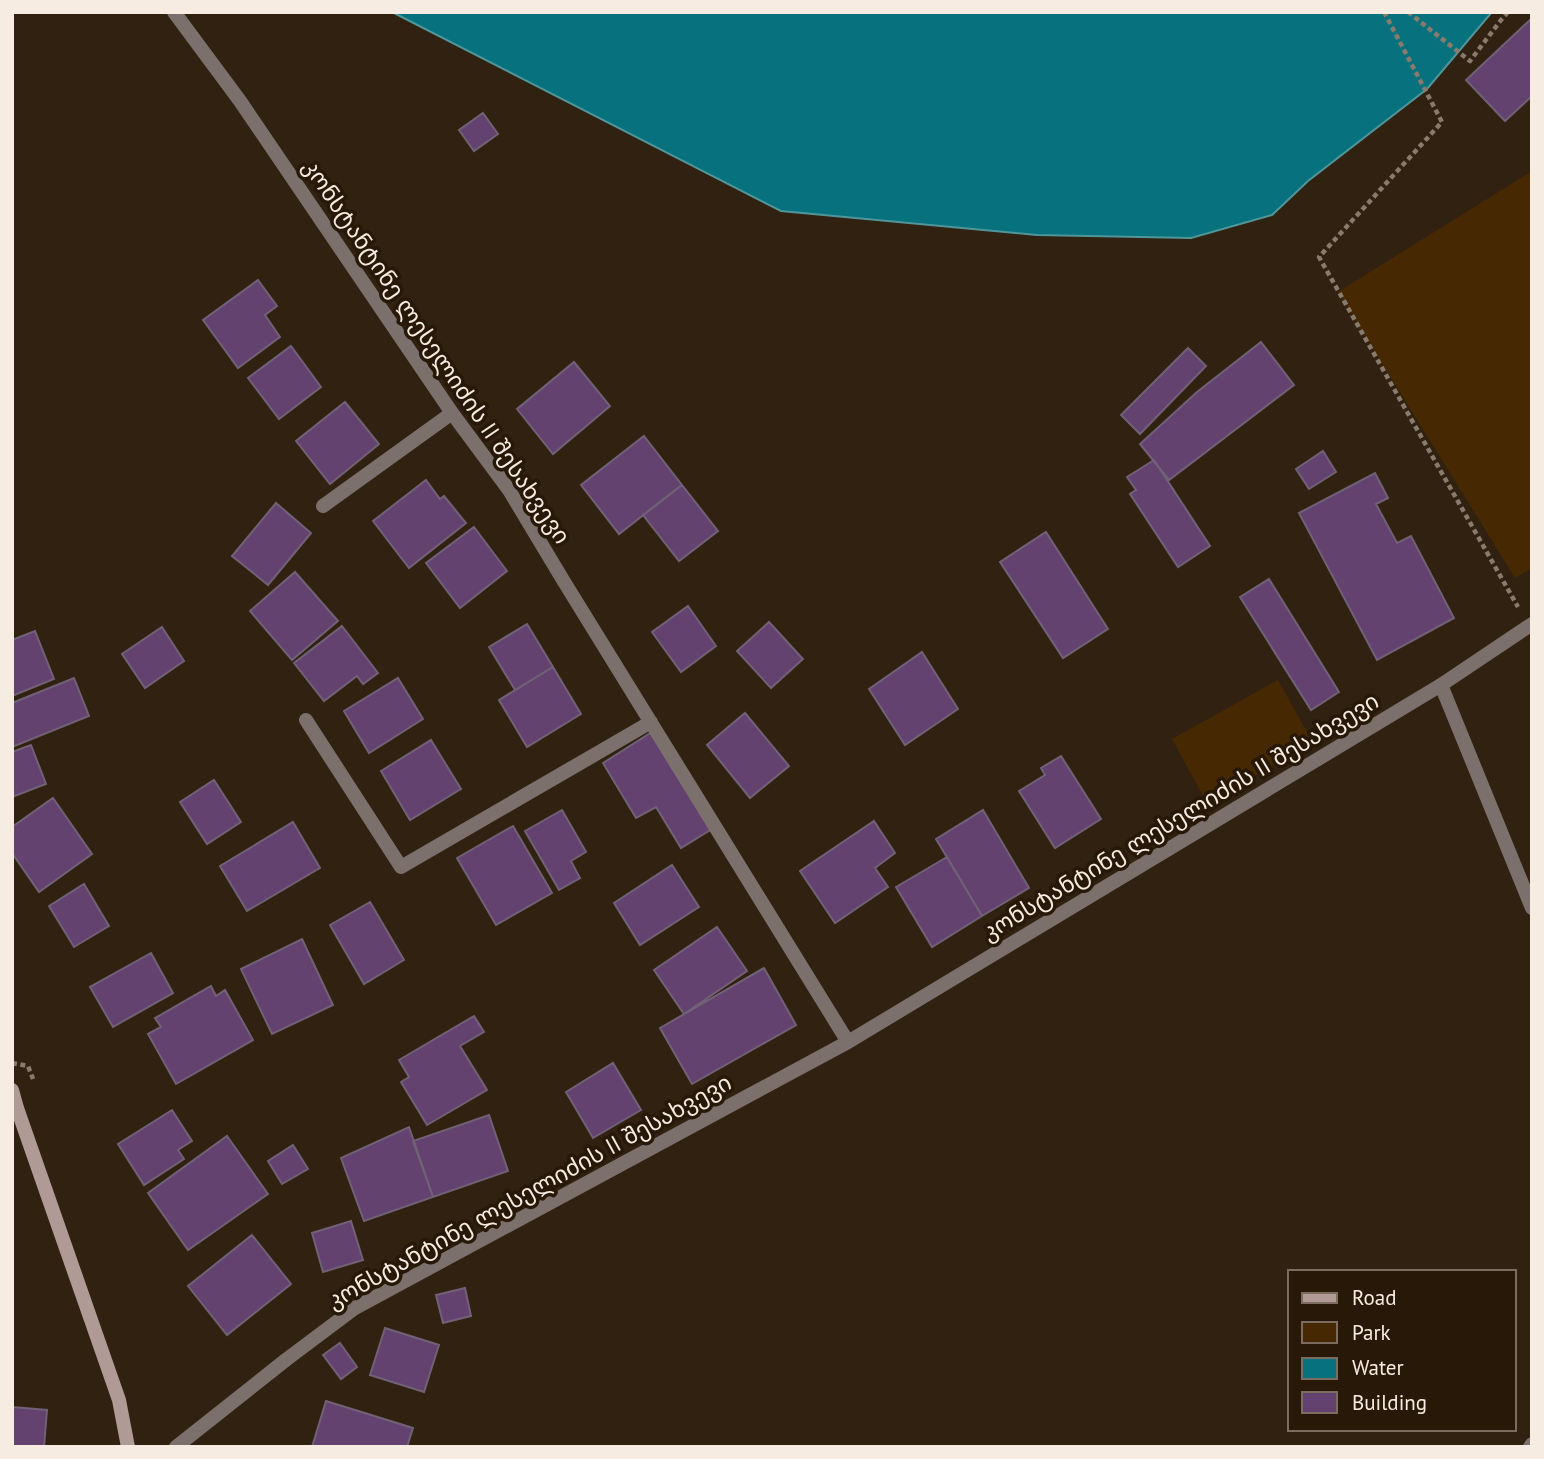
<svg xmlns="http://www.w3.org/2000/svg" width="1544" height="1459" viewBox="0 0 1544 1459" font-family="'PT Sans','Noto Sans Georgian',sans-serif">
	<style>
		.green { fill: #462903 }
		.water { fill: #07717d; stroke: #4f969b; stroke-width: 2 }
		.building { fill: #634270; stroke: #706176; stroke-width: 2 }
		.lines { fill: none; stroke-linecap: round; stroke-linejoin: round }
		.path { stroke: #887b6d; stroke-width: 4.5; stroke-dasharray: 5 3.5; stroke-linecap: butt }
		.lane { stroke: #7c706d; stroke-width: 14 }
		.street { stroke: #7c706d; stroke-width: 14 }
		.secondary { stroke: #af9a96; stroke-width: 14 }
		.labels { text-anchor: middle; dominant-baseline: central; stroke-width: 7; stroke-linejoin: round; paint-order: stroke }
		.street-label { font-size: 23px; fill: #f7ece2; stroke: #271808 }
	</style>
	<rect width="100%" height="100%" fill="#312111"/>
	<!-- green -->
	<path class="green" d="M 1532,171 L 1532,568 L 1515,578 L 1338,292 Z
		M 1278,680 L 1313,743 L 1207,803 L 1172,739 Z"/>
	<!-- water -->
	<path class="water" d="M 392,12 L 1492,12 L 1427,89 L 1308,181 L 1272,215 L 1191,238 L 1037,235 L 781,211 Z"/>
	<!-- building -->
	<path class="building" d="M 1532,18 L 1532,96 L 1505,121 L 1466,80 Z
		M 483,113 L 498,134 L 474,151 L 459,130 Z
		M 258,280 L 277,306 L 265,315 L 280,337 L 238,368 L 203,320 Z
		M 1261,342 L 1294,385 L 1169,480 L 1140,444 L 1197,392 Z
		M 291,346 L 321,387 L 279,419 L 248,378 Z
		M 1188,348 L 1206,366 L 1140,434 L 1121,415 Z
		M 574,362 L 610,406 L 553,454 L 517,409 Z
		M 345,402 L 379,444 L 330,484 L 296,441 Z
		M 644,436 L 682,485 L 619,534 L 581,485 Z
		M 1323,451 L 1336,472 L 1309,489 L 1296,469 Z
		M 1154,460 L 1210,546 L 1178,567 L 1130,494 L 1136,490 L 1127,477 Z
		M 1375,473 L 1388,498 L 1376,504 L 1397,543 L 1411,536 L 1454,618 L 1377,660 L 1299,513 Z
		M 426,480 L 440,499 L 444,496 L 466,523 L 409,568 L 373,521 Z
		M 682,485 L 718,531 L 679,561 L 643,515 Z
		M 276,503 L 311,533 L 268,585 L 232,556 Z
		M 474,527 L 507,571 L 460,608 L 426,563 Z
		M 1046,532 L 1108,629 L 1063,658 L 1000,562 Z
		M 295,572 L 338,621 L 292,660 L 250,611 Z
		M 1269,579 L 1339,692 L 1311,710 L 1240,597 Z
		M 688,606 L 716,646 L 681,672 L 652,632 Z
		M 769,622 L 803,659 L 771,688 L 737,651 Z
		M 527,624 L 553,667 L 515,690 L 489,647 Z
		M 342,626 L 378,673 L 363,684 L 357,676 L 324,701 L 294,663 Z
		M 162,627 L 184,661 L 145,688 L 122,654 Z
		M 35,631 L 54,679 L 12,696 L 12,640 Z
		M 922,652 L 958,709 L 905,745 L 869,689 Z
		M 553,667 L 581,714 L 527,747 L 499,700 Z
		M 74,678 L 89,716 L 12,747 L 12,703 Z
		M 398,678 L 423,719 L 369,753 L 344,711 Z
		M 745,713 L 789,766 L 750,798 L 707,745 Z
		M 652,732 L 712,829 L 681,848 L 656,807 L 636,818 L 603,763 Z
		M 431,740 L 461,789 L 410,820 L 381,771 Z
		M 31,745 L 46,784 L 12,797 L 12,752 Z
		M 1061,756 L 1101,819 L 1055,848 L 1019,791 L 1045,775 L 1041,768 Z
		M 214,780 L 241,822 L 207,844 L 180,802 Z
		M 53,798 L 92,854 L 39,892 L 12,853 L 12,827 Z
		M 562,810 L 586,852 L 571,861 L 580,878 L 559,890 L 525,831 Z
		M 983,810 L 1029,888 L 982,916 L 936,839 Z
		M 874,821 L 895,853 L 875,868 L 888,887 L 835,923 L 800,871 Z
		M 293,822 L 320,868 L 247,911 L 220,866 Z
		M 513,826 L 552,893 L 496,925 L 457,858 Z
		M 947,857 L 982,916 L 932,947 L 896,887 Z
		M 672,865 L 699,907 L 640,945 L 614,903 Z
		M 84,884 L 109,926 L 74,947 L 49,906 Z
		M 370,902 L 404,960 L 364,984 L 330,925 Z
		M 717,927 L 747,971 L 684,1014 L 654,970 Z
		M 302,939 L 333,1005 L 272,1034 L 241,969 Z
		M 151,953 L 173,993 L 113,1027 L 90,987 Z
		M 764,968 L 796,1025 L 692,1084 L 660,1028 Z
		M 211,986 L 216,996 L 225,990 L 253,1040 L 176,1084 L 148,1034 L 161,1027 L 155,1018 Z
		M 474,1016 L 484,1032 L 460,1046 L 487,1090 L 427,1125 L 401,1082 L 409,1077 L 399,1060 Z
		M 613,1063 L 641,1110 L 593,1138 L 566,1092 Z
		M 172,1110 L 192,1141 L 178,1150 L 184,1159 L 144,1185 L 118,1144 Z
		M 489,1115 L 508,1171 L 433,1197 L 413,1141 Z
		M 409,1127 L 433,1197 L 364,1221 L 341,1158 Z
		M 227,1136 L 268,1194 L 188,1250 L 148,1193 Z
		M 293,1145 L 308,1169 L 282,1184 L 268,1161 Z
		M 351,1221 L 363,1260 L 323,1272 L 312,1233 Z
		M 252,1235 L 291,1284 L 227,1335 L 188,1286 Z
		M 465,1288 L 471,1316 L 443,1323 L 436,1295 Z
		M 385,1328 L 439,1345 L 424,1392 L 370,1375 Z
		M 340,1343 L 357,1367 L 341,1379 L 323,1355 Z
		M 326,1401 L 413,1428 L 407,1447 L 312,1447 Z
		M 12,1407 L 47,1410 L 44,1447 L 12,1447 Z"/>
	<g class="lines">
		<!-- path -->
		<path class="path" d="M 1384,12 L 1442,122 L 1319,257 L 1518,607
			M 1408,12 L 1470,61 L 1501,20 L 1508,12
			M 12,1063 L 28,1066 L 33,1079"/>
		<!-- lane -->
		<path class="lane" d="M 323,506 L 452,413
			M 1441,685 L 1532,908
			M 1530,1447 L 1532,1444"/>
		<!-- street -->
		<path class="street" d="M 174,12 L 240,101 L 452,413 L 509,490 L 563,580 L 848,1042
			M 306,720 L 401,867 L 651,722
			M 176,1447 L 287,1359 L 355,1308 L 848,1042 L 1441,685 L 1532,624"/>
		<!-- secondary -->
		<path class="secondary" d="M 12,1090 L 17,1108 L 119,1400 L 128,1447"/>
	</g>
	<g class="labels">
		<!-- street labels -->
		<g class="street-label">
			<text transform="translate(437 351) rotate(56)">კონსტანტინე ლესელიძის II შესახვევი</text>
			<text transform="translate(1180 816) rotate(-31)">კონსტანტინე ლესელიძის II შესახვევი</text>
			<text transform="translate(529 1191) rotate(-29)">კონსტანტინე ლესელიძის II შესახვევი</text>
		</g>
	</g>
	<!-- border -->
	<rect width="1544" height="1459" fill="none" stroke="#f7ece2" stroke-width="28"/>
	<!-- legend -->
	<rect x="1288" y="1270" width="228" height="161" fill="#271808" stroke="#7a6d5f" stroke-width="2"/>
	<rect x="1302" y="1293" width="35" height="10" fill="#af9a96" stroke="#7a6d5f" stroke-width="2"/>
	<text x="1352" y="1305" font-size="21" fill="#f7ece2">Road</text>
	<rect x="1302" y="1322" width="35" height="21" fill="#462903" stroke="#7a6d5f" stroke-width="2"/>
	<text x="1352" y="1340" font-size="21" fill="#f7ece2">Park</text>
	<rect x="1302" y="1358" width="35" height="21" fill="#07717d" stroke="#7a6d5f" stroke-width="2"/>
	<text x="1352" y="1375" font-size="21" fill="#f7ece2">Water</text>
	<rect x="1302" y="1392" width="35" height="21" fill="#634270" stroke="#7a6d5f" stroke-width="2"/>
	<text x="1352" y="1410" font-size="21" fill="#f7ece2">Building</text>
</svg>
